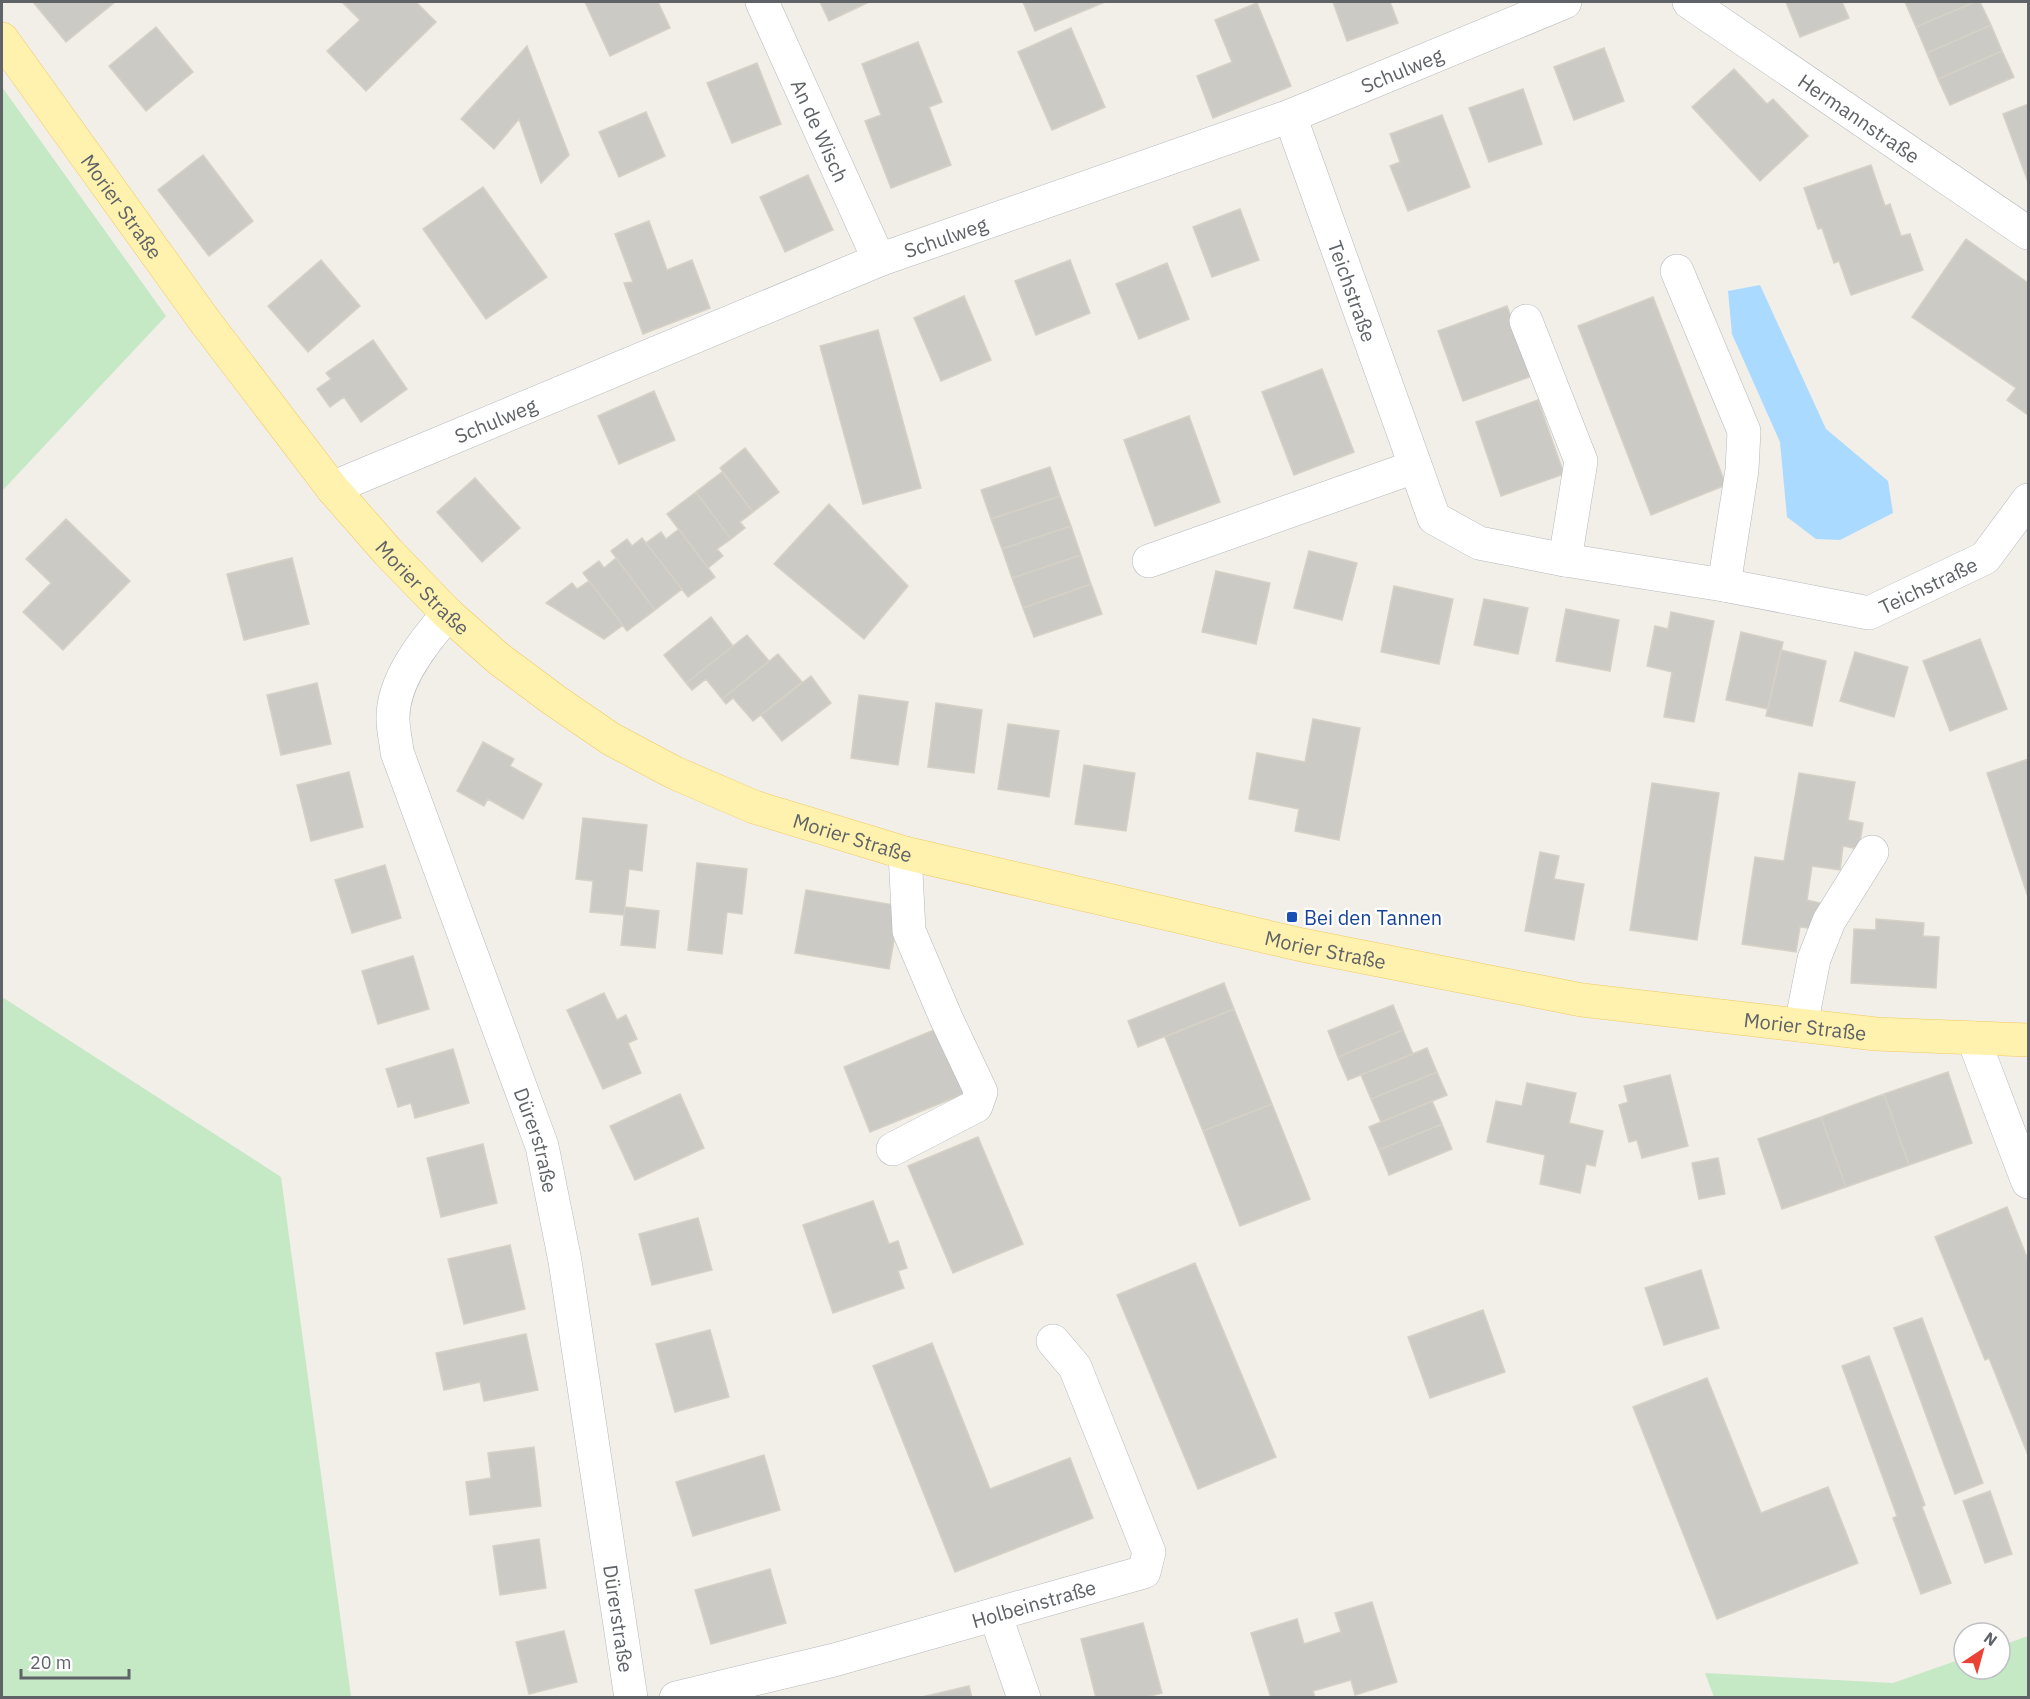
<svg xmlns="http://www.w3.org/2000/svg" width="2030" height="1699" viewBox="0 0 2030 1699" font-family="'IBM Plex Sans',sans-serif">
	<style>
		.green { fill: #c5e8c5 }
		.water { fill: #aadaff }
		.building { fill: #cccac5; stroke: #d6d1c6; stroke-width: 1.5 }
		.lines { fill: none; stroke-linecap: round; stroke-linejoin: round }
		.minor-casing { stroke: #b5b8bc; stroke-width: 34 }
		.major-casing { stroke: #f2c960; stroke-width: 34 }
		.minor { stroke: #fff; stroke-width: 33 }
		.major { stroke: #fff2af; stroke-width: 33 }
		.transit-dot { fill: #1a4fb4; stroke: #fff; stroke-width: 2 }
		.labels { text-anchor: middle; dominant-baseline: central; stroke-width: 4.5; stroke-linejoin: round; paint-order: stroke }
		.street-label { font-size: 20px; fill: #5f6368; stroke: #fff }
		.transit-label { font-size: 20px; fill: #164399; stroke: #fff; text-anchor: start }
	</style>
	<rect width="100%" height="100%" fill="#f1efe8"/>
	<!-- green -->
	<path class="green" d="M 2,87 L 166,316 L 2,491 Z
		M 2,997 L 281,1177 L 351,1697 L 2,1697 Z
		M 2028,1636 L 2028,1697 L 1714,1697 L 1705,1673 L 1893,1683 L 1964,1658 L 1964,1669 L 2000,1669 L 2000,1646 Z"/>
	<!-- water -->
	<path class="water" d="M 1760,285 L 1826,429 L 1888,481 L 1893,513 L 1840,540 L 1816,539 L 1787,517 L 1780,442 L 1732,334 L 1728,291 Z"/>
	<!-- building -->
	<path class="building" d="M 33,2 L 115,2 L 66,42 Z
		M 342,2 L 416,2 L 436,22 L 366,91 L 327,51 L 360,20 Z
		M 585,2 L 658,2 L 670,28 L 610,56 Z
		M 820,2 L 869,2 L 829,21 Z
		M 1023,2 L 1105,2 L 1035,31 Z
		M 1333,2 L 1390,2 L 1398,23 L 1347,41 Z
		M 1786,2 L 1842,2 L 1849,18 L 1800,37 Z
		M 1905,2 L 1975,2 L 1916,27 Z
		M 1975,2 L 1980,2 L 1991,25 L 1927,53 L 1916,27 Z
		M 1257,3 L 1291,86 L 1213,118 L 1197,76 L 1232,62 L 1215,20 Z
		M 1991,25 L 2002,51 L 1938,79 L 1927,53 Z
		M 156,27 L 193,72 L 146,111 L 109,66 Z
		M 1071,28 L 1105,107 L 1052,130 L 1018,52 Z
		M 918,42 L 942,102 L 929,107 L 951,165 L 891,188 L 865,121 L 881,115 L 862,64 Z
		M 527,46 L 569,155 L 541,183 L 519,119 L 494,149 L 461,119 Z
		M 1604,48 L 1624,101 L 1574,120 L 1554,67 Z
		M 2002,51 L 2014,77 L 1950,105 L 1938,79 Z
		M 757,63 L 781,124 L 732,143 L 707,83 Z
		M 1734,69 L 1767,104 L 1773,99 L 1808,136 L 1760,181 L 1692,107 Z
		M 1523,89 L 1542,144 L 1489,162 L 1469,108 Z
		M 2028,104 L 2028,182 L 2003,114 Z
		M 646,112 L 665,156 L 619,177 L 599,132 Z
		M 1442,115 L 1470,187 L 1408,211 L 1390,166 L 1400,162 L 1390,134 Z
		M 203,155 L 253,221 L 209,256 L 158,190 Z
		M 1871,165 L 1885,206 L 1890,204 L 1901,236 L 1910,234 L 1923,270 L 1851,295 L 1839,261 L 1834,263 L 1822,228 L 1818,229 L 1804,188 Z
		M 808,175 L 833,230 L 785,252 L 760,197 Z
		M 483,187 L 547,277 L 486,319 L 423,229 Z
		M 1240,209 L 1259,260 L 1212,277 L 1193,227 Z
		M 649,221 L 667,270 L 692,260 L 710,308 L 643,334 L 624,283 L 633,282 L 615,234 Z
		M 1966,239 L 2028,283 L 2028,415 L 2007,400 L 2016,388 L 1912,317 Z
		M 321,260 L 360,306 L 308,352 L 268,306 Z
		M 1070,260 L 1090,313 L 1036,335 L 1015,281 Z
		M 1167,263 L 1189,319 L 1139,339 L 1116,284 Z
		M 964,296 L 991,360 L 941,381 L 914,318 Z
		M 1653,297 L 1726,485 L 1651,515 L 1578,326 Z
		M 1507,306 L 1532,376 L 1463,401 L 1438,331 Z
		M 878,330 L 921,488 L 863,504 L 820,346 Z
		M 373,340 L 407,389 L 361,422 L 344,397 L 330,407 L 317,389 L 331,379 L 326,373 Z
		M 1322,369 L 1354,452 L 1294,475 L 1262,392 Z
		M 654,391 L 675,440 L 619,464 L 598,416 Z
		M 1538,400 L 1564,474 L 1501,496 L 1476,422 Z
		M 1189,416 L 1220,502 L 1155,526 L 1124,440 Z
		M 745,448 L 779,492 L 753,512 L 720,468 Z
		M 1050,467 L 1060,496 L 991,519 L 981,490 Z
		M 722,472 L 753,512 L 740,522 L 745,528 L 731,539 L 696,492 Z
		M 475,478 L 520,528 L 482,562 L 437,512 Z
		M 696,492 L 731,539 L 717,549 L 723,556 L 708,568 L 667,514 Z
		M 1060,496 L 1071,526 L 1002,549 L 991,519 Z
		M 829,504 L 908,586 L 864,639 L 774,564 Z
		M 66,519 L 130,581 L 63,650 L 23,612 L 51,583 L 26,559 Z
		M 1071,526 L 1081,555 L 1012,578 L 1002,549 Z
		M 679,529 L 715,577 L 688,597 L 646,543 L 661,532 L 666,539 Z
		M 642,538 L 682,589 L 655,610 L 611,551 L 627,539 L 632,546 Z
		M 1309,551 L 1357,563 L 1342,620 L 1294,608 Z
		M 1081,555 L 1091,584 L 1023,608 L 1012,578 Z
		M 292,558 L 309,624 L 244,640 L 227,574 Z
		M 616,558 L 655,610 L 627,631 L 583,573 L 599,561 L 604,568 Z
		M 1216,571 L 1270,583 L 1256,644 L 1202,632 Z
		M 589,581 L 623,625 L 604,639 L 546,603 L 572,583 L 577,589 Z
		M 1091,584 L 1102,614 L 1034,637 L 1023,608 Z
		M 1394,586 L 1453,599 L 1439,664 L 1381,652 Z
		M 1484,599 L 1528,608 L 1518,654 L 1474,645 Z
		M 1566,609 L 1619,620 L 1610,671 L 1556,661 Z
		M 1671,612 L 1714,621 L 1694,722 L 1664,717 L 1672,672 L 1647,666 L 1655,626 L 1668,629 Z
		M 711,617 L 733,646 L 686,683 L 664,655 Z
		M 1741,632 L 1783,642 L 1768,709 L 1726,700 Z
		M 747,635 L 769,661 L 722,699 L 706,679 L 692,690 L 686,683 Z
		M 1980,639 L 2007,709 L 1950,731 L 1923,661 Z
		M 1781,650 L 1826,661 L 1812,726 L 1766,716 Z
		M 1855,652 L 1908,667 L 1894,717 L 1840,701 Z
		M 778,654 L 802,682 L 753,721 L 733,698 L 726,704 L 722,699 Z
		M 811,676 L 831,703 L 782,741 L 761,715 Z
		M 317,683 L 331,744 L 281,755 L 267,695 Z
		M 859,695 L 908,702 L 898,765 L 851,758 Z
		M 936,703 L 982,710 L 974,773 L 928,767 Z
		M 1313,719 L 1360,728 L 1339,840 L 1295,831 L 1299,809 L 1249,799 L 1257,753 L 1305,762 Z
		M 1008,724 L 1059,731 L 1049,797 L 998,789 Z
		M 483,742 L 514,759 L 510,766 L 542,784 L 523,819 L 488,799 L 484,806 L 457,791 Z
		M 2028,759 L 2028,897 L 1987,773 Z
		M 1084,765 L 1135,773 L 1126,831 L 1075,824 Z
		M 349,772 L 363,827 L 311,841 L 297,785 Z
		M 1799,773 L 1855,782 L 1848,820 L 1863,823 L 1859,849 L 1843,846 L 1840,870 L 1812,866 L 1807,900 L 1820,903 L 1816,929 L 1800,927 L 1796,952 L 1742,944 L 1755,857 L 1784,861 Z
		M 1652,783 L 1719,793 L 1697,940 L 1630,930 Z
		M 583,818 L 647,825 L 642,871 L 629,869 L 624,915 L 590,912 L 593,881 L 576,879 Z
		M 1540,852 L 1559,856 L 1554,879 L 1584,884 L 1574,940 L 1525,931 Z
		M 697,863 L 747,869 L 742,914 L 727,912 L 722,954 L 688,950 Z
		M 385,865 L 401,918 L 352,933 L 335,880 Z
		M 806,890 L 900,906 L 889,969 L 795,953 Z
		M 625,907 L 659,911 L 655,948 L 621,945 Z
		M 1876,919 L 1924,923 L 1923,936 L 1939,937 L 1936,988 L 1851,983 L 1854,929 L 1876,930 Z
		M 413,956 L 429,1009 L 378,1024 L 362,971 Z
		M 1224,983 L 1234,1009 L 1138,1047 L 1128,1021 Z
		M 604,993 L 617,1020 L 626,1015 L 637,1039 L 628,1043 L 641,1073 L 603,1089 L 567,1010 Z
		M 1393,1005 L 1403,1030 L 1338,1057 L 1328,1031 Z
		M 1234,1009 L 1272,1104 L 1203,1131 L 1165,1037 Z
		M 946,1025 L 973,1090 L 870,1132 L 844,1067 Z
		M 1403,1030 L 1413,1054 L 1348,1080 L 1338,1057 Z
		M 1427,1048 L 1437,1072 L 1371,1099 L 1361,1075 Z
		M 453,1049 L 469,1103 L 415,1118 L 411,1103 L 398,1107 L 386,1069 Z
		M 1437,1072 L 1447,1095 L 1381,1122 L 1371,1099 Z
		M 1948,1072 L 1972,1143 L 1909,1165 L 1884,1094 Z
		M 1670,1075 L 1688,1146 L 1642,1158 L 1637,1140 L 1629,1142 L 1619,1105 L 1628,1102 L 1624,1086 Z
		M 1527,1083 L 1576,1093 L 1569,1123 L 1603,1131 L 1595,1166 L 1586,1164 L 1580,1193 L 1540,1184 L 1545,1155 L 1487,1142 L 1496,1101 L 1522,1106 Z
		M 680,1094 L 704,1148 L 635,1180 L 610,1126 Z
		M 1884,1094 L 1909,1165 L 1846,1187 L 1821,1117 Z
		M 1432,1101 L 1442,1124 L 1379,1150 L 1369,1127 Z
		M 1272,1104 L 1310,1199 L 1240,1226 L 1203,1131 Z
		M 1821,1117 L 1846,1187 L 1782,1209 L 1758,1139 Z
		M 1442,1124 L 1452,1149 L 1389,1175 L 1379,1150 Z
		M 978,1137 L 1023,1244 L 953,1273 L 908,1166 Z
		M 483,1144 L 497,1203 L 441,1217 L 427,1158 Z
		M 1718,1158 L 1725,1194 L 1699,1199 L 1692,1163 Z
		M 873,1201 L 889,1244 L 898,1241 L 907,1268 L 898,1271 L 904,1288 L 833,1313 L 803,1225 Z
		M 2007,1207 L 2028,1260 L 2028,1455 L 1989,1358 L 1985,1360 L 1935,1237 Z
		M 698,1218 L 712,1270 L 652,1285 L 639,1234 Z
		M 510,1245 L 525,1309 L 464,1324 L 448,1259 Z
		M 1195,1263 L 1276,1457 L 1198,1489 L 1117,1295 Z
		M 1701,1270 L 1719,1328 L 1664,1345 L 1645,1288 Z
		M 1483,1310 L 1505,1372 L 1430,1398 L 1408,1337 Z
		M 1922,1318 L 1983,1483 L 1955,1494 L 1894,1328 Z
		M 710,1330 L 729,1397 L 675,1412 L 656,1344 Z
		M 526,1334 L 538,1390 L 484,1401 L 480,1382 L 444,1390 L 436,1353 Z
		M 932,1343 L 990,1489 L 1070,1458 L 1093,1518 L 955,1572 L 873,1366 Z
		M 1869,1356 L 1925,1505 L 1922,1507 L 1951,1583 L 1921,1594 L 1893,1518 L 1897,1516 L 1842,1366 Z
		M 1707,1378 L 1761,1513 L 1828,1487 L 1858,1563 L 1717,1619 L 1633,1407 Z
		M 534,1447 L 541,1506 L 470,1515 L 466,1482 L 491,1478 L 488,1453 Z
		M 764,1455 L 780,1510 L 693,1536 L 676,1482 Z
		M 1990,1491 L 2012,1554 L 1985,1563 L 1963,1501 Z
		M 539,1539 L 546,1588 L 500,1595 L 493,1546 Z
		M 770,1569 L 786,1623 L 711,1644 L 695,1590 Z
		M 1372,1602 L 1397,1682 L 1355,1695 L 1351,1680 L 1313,1691 L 1315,1698 L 1271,1698 L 1251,1633 L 1297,1619 L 1304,1644 L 1341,1632 L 1335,1613 Z
		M 1143,1623 L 1162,1693 L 1143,1698 L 1096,1698 L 1081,1639 Z
		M 564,1631 L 577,1682 L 529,1694 L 516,1642 Z
		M 969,1686 L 972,1698 L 922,1697 Z"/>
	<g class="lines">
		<!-- minor casing -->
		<g class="minor-casing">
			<g id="minor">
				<path id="s1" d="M 762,2 L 879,260"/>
				<path id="s2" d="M 1689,2 L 2028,233"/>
				<path id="s3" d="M 1290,116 L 1434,518 L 1479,543 L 1565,560 L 1724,585 L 1869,613 L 1985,558 L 2028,500"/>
				<path d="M 1677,271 L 1744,431 L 1742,470 L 1724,585"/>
				<path d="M 1526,321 L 1581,461 L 1565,560"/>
				<path id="s4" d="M 332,488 L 879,260 L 1290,116 L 1565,2"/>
				<path d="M 1149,561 L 1414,467"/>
				<path id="s5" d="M 448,614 C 424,641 392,681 393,719 C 393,730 396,741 397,752 L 542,1146 L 565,1261 L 631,1698"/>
				<path d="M 1801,1025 L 1814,959 L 1829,921 L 1872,852"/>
				<path d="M 1973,1038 L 2028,1182"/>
				<path d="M 893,1149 L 976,1106 L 981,1092 L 946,1018 L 909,931 L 905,853"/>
				<path d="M 995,1614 L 1024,1698"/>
				<path id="s6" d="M 676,1698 L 834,1660 L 1144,1572 L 1149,1552 L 1075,1367 L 1053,1341"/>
			</g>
		</g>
		<!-- major casing -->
		<g class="major-casing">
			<g id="major">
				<path id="s7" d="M 2,39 L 204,320 L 332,488 L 388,552 L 448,614 L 499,659 L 554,700 L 611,739 L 675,773 L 754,807 L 905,853 L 1302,945 L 1582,1000 L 1876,1034 L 2028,1040"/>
			</g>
		</g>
		<!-- minor -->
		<use href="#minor" class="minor"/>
		<!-- major -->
		<use href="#major" class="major"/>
	</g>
	<!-- markers -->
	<rect class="transit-dot" x="1286" y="911" width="12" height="12" rx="3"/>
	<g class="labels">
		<!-- street labels -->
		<g class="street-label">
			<text stroke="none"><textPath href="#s4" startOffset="1149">Schulweg</textPath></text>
			<text stroke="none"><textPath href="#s2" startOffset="206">Hermannstraße</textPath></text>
			<text stroke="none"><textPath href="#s1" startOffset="141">An de Wisch</textPath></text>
			<text stroke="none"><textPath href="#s7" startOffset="206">Morier Straße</textPath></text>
			<text stroke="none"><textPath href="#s4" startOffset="663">Schulweg</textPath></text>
			<text stroke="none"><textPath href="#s3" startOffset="186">Teichstraße</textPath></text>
			<text stroke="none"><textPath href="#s4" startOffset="177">Schulweg</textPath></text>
			<text stroke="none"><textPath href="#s3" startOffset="940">Teichstraße</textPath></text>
			<text stroke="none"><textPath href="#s7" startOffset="692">Morier Straße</textPath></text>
			<text stroke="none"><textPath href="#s7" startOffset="1196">Morier Straße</textPath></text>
			<text stroke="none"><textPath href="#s7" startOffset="1682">Morier Straße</textPath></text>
			<text stroke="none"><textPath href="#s7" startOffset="2168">Morier Straße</textPath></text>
			<text stroke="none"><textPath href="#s5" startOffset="567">Dürerstraße</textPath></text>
			<text stroke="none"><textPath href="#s6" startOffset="370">Holbeinstraße</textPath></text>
			<text stroke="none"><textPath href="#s5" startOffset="1053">Dürerstraße</textPath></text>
		</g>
		<!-- transit labels -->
		<g class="transit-label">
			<text x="1304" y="917">Bei den Tannen</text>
		</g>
	</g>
	<!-- border -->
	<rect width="2030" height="1699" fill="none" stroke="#5f6368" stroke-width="6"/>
	<!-- north arrow -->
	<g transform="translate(1982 1651) rotate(36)"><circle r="28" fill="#ffffff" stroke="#bfc1c3" stroke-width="1.5"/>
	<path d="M0-4.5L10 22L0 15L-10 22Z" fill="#ea4335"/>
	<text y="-9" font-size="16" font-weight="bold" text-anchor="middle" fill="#5f6368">N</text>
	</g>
	<!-- scale -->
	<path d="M21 1669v9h108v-9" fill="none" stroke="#5f6368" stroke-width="3"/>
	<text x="30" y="1669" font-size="18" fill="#5f6368" stroke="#ffffff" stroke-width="4.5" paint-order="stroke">20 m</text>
</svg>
